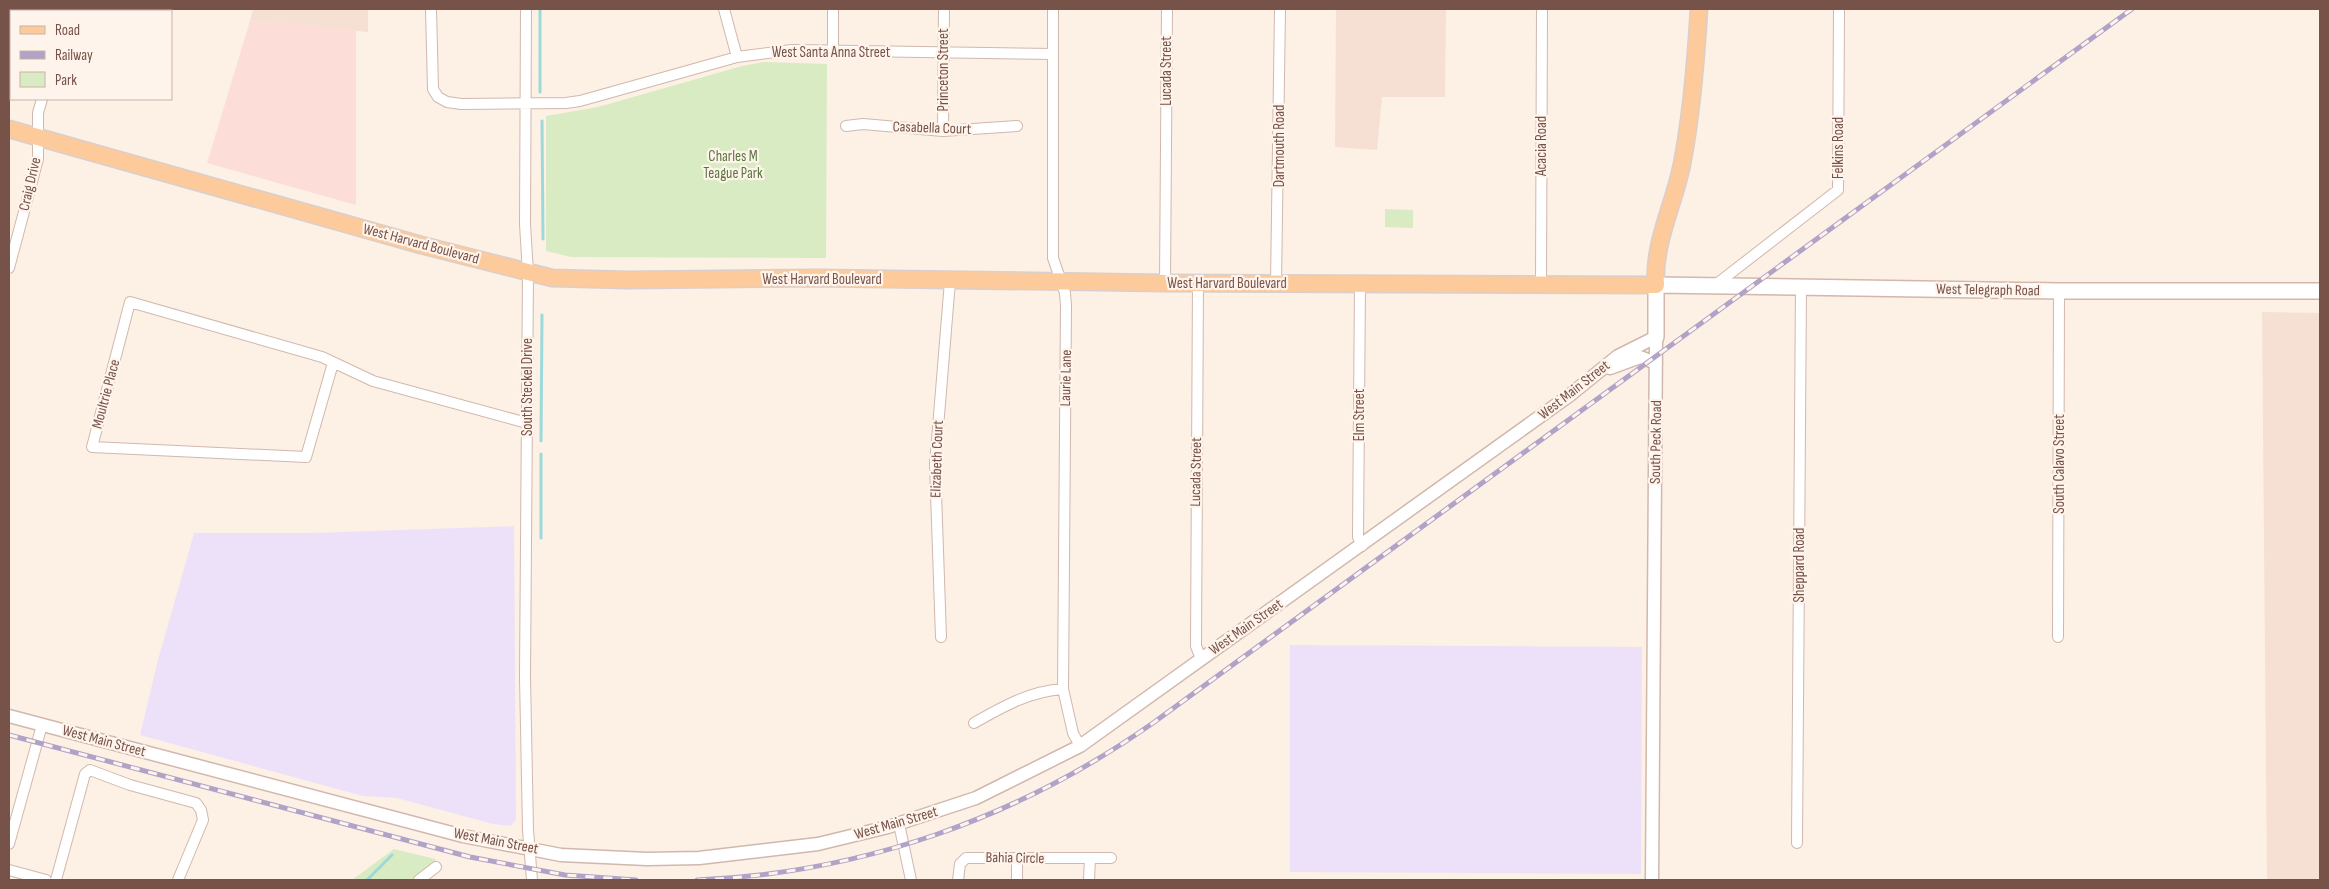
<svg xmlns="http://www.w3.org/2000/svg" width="2329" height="889" viewBox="0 0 2329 889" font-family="'Sofia Sans Condensed',sans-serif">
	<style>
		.residential { fill: #f5e0d3 }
		.commercial { fill: #fdddd8 }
		.education { fill: #ede1f9 }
		.green { fill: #d9ebc2 }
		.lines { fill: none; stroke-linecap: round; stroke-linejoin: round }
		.stream { stroke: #9ed9d9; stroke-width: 3 }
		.minor-casing { stroke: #d1b8ad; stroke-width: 12 }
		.tertiary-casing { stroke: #d1b8ad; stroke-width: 15 }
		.secondary-casing { stroke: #d4b7aa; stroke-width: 18 }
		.primary-casing { stroke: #d9cfcc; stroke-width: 19 }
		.minor { stroke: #fff; stroke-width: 10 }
		.tertiary { stroke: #fff; stroke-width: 12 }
		.secondary { stroke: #fff; stroke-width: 15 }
		.primary { stroke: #fdca9b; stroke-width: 16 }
		.rail-casing { stroke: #b1a2c7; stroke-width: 5 }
		.rail { stroke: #fff4eb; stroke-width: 3; stroke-dasharray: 9; stroke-linecap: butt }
		.labels { text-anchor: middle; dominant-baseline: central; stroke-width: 4.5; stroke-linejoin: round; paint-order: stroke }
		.street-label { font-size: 15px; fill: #765249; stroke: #fff4eb }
		.park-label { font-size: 15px; fill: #58773e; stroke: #fff4eb }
	</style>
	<rect width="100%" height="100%" fill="#fdf0e5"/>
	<!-- residential -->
	<path class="residential" d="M 253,9 L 368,9 L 368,32 L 250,21 Z
		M 1336,9 L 1446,9 L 1445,97 L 1382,97 L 1377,150 L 1335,147 Z
		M 2262,312 L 2320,313 L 2320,880 L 2267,880 Z"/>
	<!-- commercial -->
	<path class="commercial" d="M 250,21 L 356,30 L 356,205 L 207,163 Z"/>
	<!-- education -->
	<path class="education" d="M 514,526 L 516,819 L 511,826 L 493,824 L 397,798 L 363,796 L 140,735 L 158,660 L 194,533 L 313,533 Z
		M 1290,645 L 1642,647 L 1641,874 L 1290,872 Z"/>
	<!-- green -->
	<path class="green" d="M 764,62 L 827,64 L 826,258 L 571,257 L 546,251 L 546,116 L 598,107 L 742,66 Z
		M 1385,209 L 1413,210 L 1413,228 L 1385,227 Z
		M 394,849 L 435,859 L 436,862 L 412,880 L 352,880 Z"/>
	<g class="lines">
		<!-- stream -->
		<path class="stream" d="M 540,9 L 540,92
			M 542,121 L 543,239
			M 541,441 L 542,315
			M 541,454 L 541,538
			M 367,880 L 392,855"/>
		<!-- minor casing -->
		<g class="minor-casing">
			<path id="minor" d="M 431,9 L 433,89 L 438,97 L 447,102 L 461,104 L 566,103 L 580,101 L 737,57 L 792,50 L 1053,54
				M 526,9 L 525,224 L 528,273 L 525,677 L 528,830 L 532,880
				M 724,9 L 737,57
				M 1053,9 L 1053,258 L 1065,293 L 1066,306 L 1063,689 L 1073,733 L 1080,746
				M 66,11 L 67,9
				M 833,52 L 833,9
				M 846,126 L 863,124 L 943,131 L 1017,126
				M 943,131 L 944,9
				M 9,268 L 38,159 L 38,113 L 42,99
				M 1165,283 L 1167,9
				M 1198,283 L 1196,646 L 1201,659
				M 1276,283 L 1280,9
				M 1360,283 L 1358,537 L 1362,546
				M 1541,283 L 1542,9
				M 1714,286 L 1838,190 L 1839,9
				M 333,363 L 306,457 L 92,447 L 130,302 L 322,357 L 373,381 L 527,423
				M 941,637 L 935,464 L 950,281
				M 2058,637 L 2059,291
				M 974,723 C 1002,707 1030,691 1063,689
				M 899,824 L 911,880
				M 1797,843 L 1801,286
				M 9,844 L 42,725
				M 1017,858 L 1017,880
				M 9,870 L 46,880
				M 56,880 L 85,774 L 90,770 L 130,785 L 196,803 L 201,810 L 203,820 L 178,880
				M 419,880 L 436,867
				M 958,880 L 960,864 L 966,858 L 1111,858
				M 1089,880 L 1090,858"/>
		</g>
		<!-- tertiary casing -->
		<g class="tertiary-casing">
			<path id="tertiary" d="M 1610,368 L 1640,357 L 1656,363
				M 9,716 L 463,836 L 561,855 L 647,859 L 699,858 L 818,844 L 888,827 L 976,798 L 1080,746 L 1570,395 L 1618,356 L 1656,337 L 1652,880"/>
		</g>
		<!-- secondary casing -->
		<g class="secondary-casing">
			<path id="secondary" d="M 1656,337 L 1656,285 L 2059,291 L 2320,291"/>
		</g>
		<!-- primary casing -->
		<g class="primary-casing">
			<path id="primary" d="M 9,129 L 421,245 L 552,278 L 628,280 L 819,278 L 1165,283 L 1656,285 C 1653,243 1674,205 1682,164 C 1692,113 1696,60 1699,9"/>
		</g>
		<!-- minor -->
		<use href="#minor" class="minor"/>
		<!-- tertiary -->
		<use href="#tertiary" class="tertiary"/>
		<!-- secondary -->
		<use href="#secondary" class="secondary"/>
		<!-- primary -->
		<use href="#primary" class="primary"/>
		<!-- rail casing -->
		<g class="rail-casing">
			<path id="rail" d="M 9,735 L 470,857 L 565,875 L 636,880
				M 697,880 C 862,873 1018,818 1153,723 L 2132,9"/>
		</g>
		<!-- rail -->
		<use href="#rail" class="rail"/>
	</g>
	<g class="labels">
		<!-- street labels -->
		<g class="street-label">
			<text x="831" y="52">West Santa Anna Street</text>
			<text transform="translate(943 70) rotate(-90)">Princeton Street</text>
			<text transform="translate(1166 71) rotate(-90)">Lucada Street</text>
			<text transform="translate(932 128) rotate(2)">Casabella Court</text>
			<text transform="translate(1279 146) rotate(-90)">Dartmouth Road</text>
			<text transform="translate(1541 146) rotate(-90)">Acacia Road</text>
			<text transform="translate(1838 148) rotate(-90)">Felkins Road</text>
			<text transform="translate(30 184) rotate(-77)">Craig Drive</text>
			<text transform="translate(421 244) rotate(15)">West Harvard Boulevard</text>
			<text x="822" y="279">West Harvard Boulevard</text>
			<text x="1227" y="283">West Harvard Boulevard</text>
			<text transform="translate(1988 290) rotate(1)">West Telegraph Road</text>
			<text transform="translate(1066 378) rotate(-89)">Laurie Lane</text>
			<text transform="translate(527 387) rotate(-90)">South Steckel Drive</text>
			<text transform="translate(1574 390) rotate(-38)">West Main Street</text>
			<text transform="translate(106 394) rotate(-75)">Moultrie Place</text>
			<text transform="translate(1359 415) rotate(-90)">Elm Street</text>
			<text transform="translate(1656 442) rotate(-89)">South Peck Road</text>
			<text transform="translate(937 459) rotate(-88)">Elizabeth Court</text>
			<text transform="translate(2059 464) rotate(-90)">South Calavo Street</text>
			<text transform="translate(1196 472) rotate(-89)">Lucada Street</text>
			<text transform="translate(1799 565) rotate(-90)">Sheppard Road</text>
			<text transform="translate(1246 627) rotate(-35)">West Main Street</text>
			<text transform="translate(104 741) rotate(15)">West Main Street</text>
			<text transform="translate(896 823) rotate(-16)">West Main Street</text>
			<text transform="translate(496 841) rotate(11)">West Main Street</text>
			<text transform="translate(1015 858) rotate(1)">Bahia Circle</text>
		</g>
		<!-- park labels -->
		<g class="park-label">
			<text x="733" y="156">Charles M<tspan x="733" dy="17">Teague Park</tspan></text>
		</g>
	</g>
	<!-- border -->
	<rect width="2329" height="889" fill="none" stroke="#765249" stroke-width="20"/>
	<!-- legend -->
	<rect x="10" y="10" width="162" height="90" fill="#fff4eb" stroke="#c8b3aa"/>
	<rect x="20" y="26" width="25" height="8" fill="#fdca9b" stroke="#c8b3aa"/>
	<text x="55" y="35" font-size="15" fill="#765249">Road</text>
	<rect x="20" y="51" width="25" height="8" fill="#b1a2c7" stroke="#c8b3aa"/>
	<text x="55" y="60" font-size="15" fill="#765249">Railway</text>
	<rect x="20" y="72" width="25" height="15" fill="#d9ebc2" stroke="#c8b3aa"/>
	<text x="55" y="85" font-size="15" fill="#765249">Park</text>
</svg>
